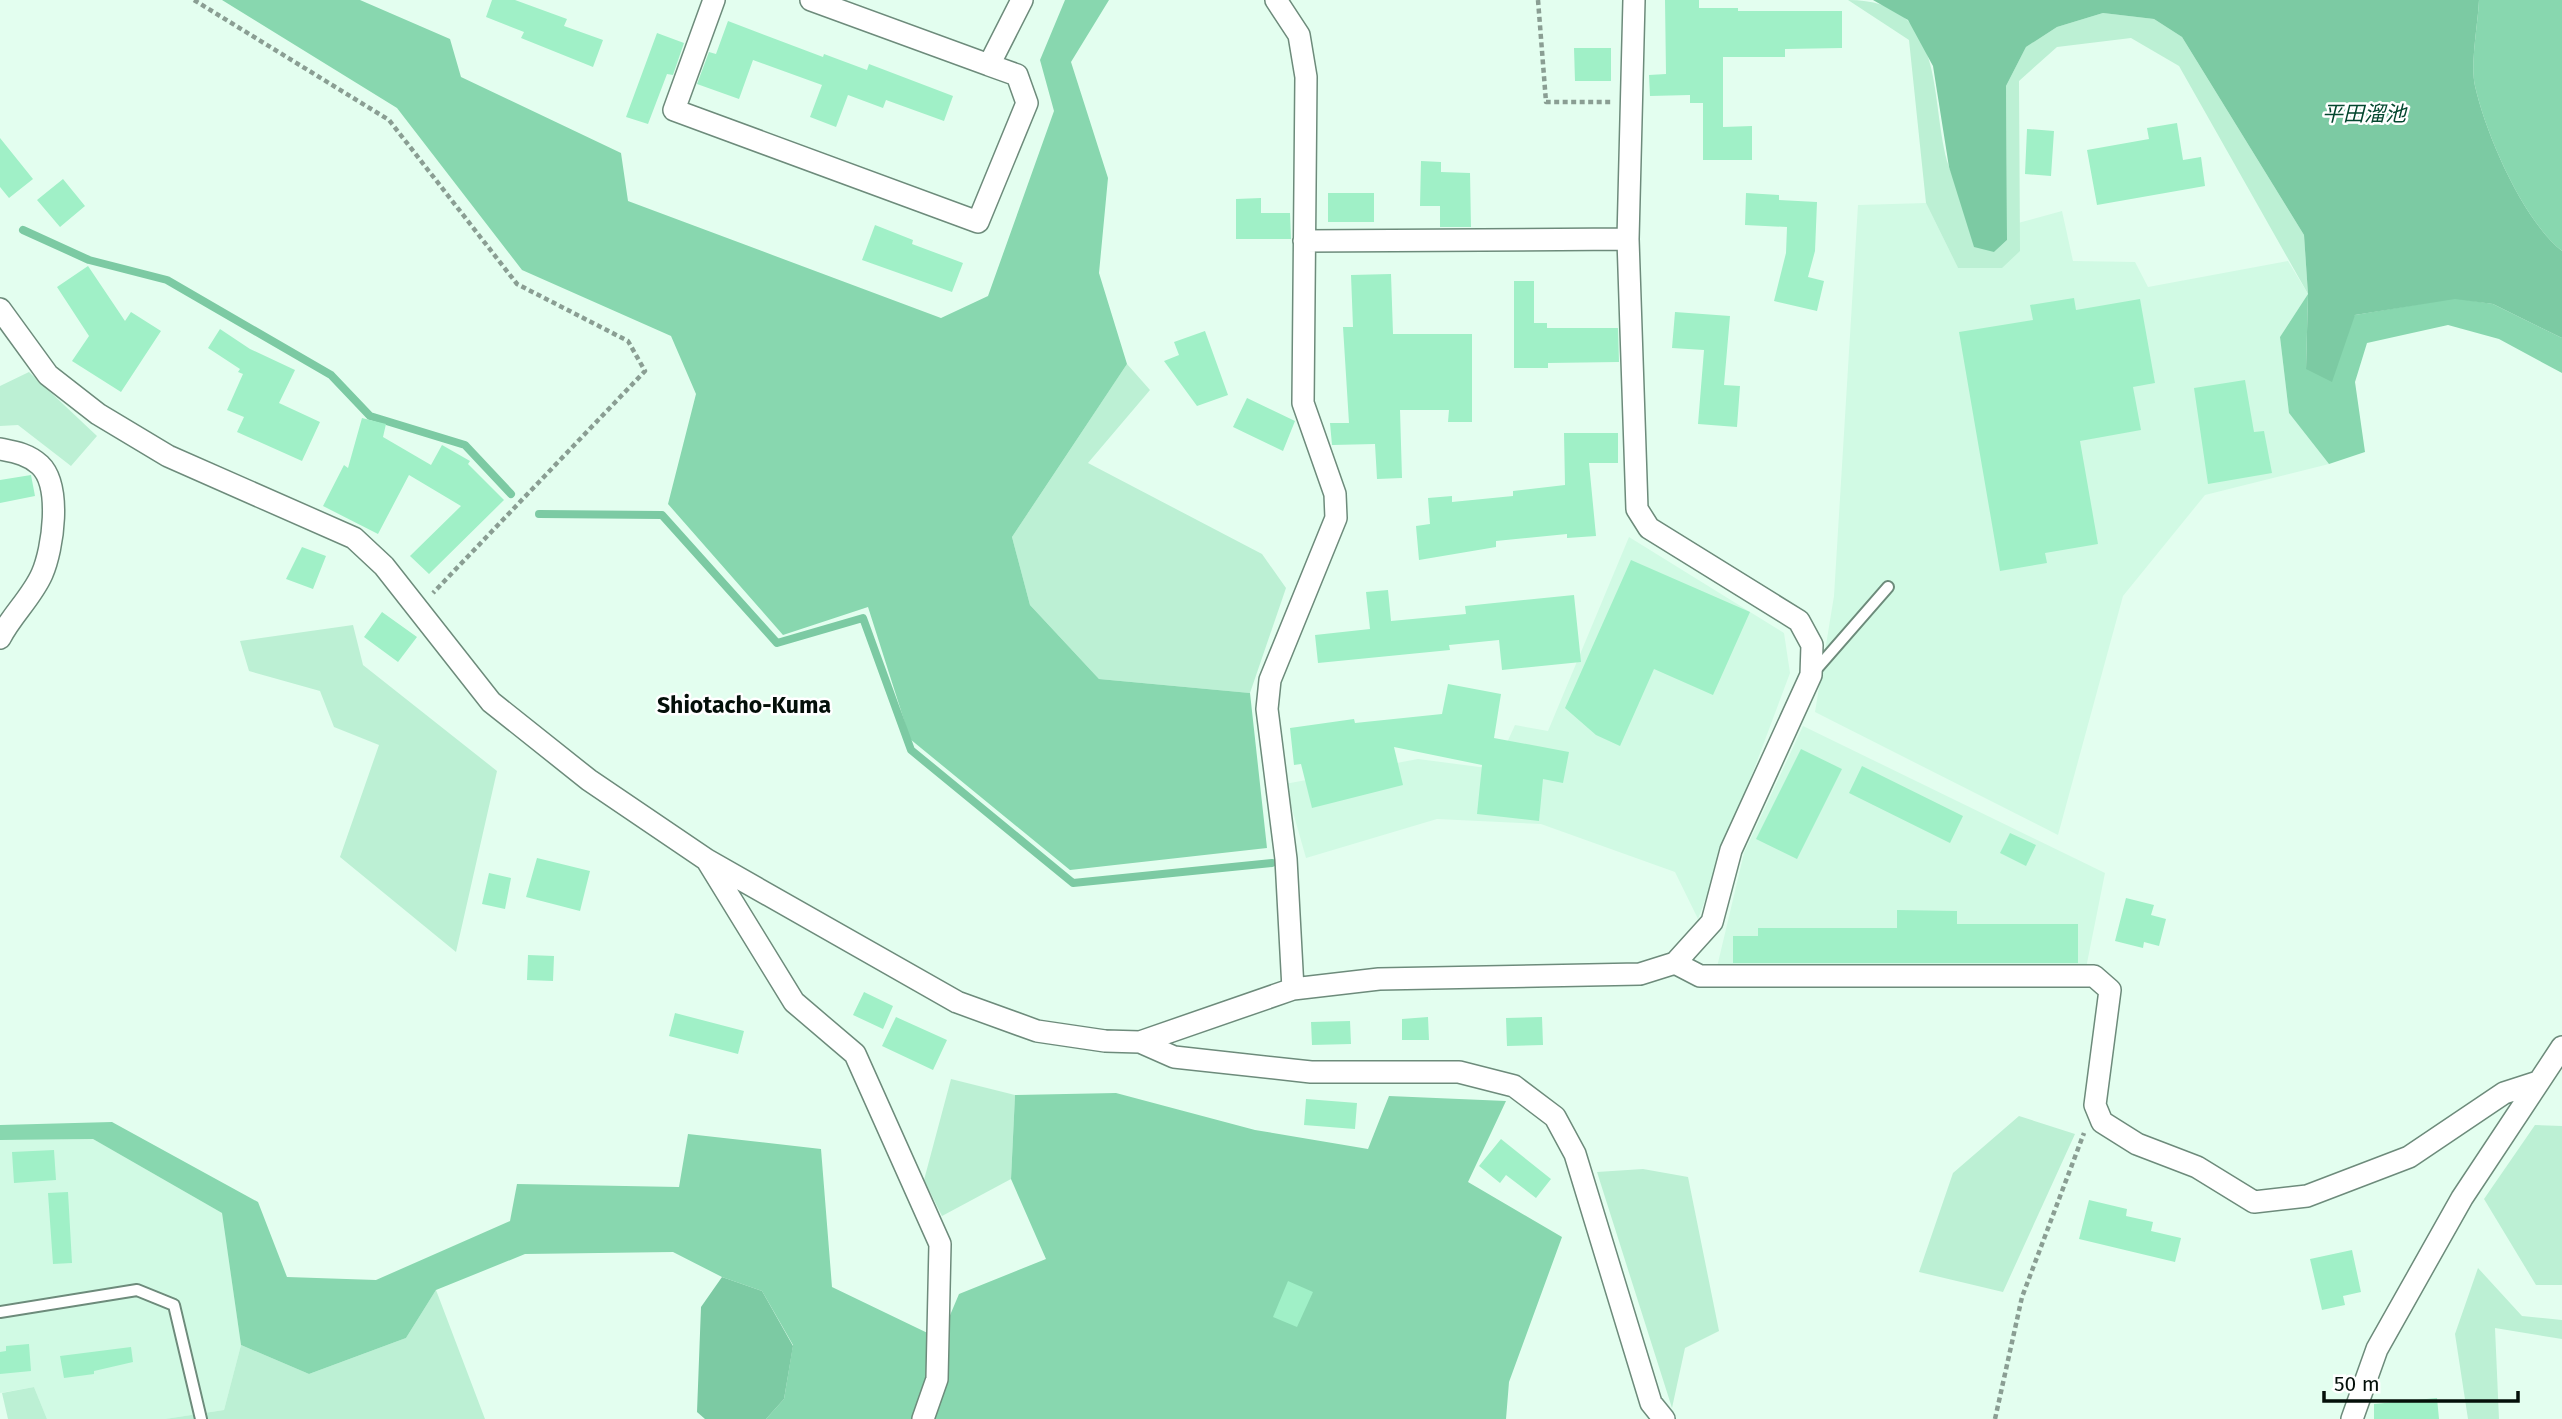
<svg xmlns="http://www.w3.org/2000/svg" width="2562" height="1419" viewBox="0 0 2562 1419" font-family="'Fira Sans','Noto Sans JP',sans-serif">
	<style>
		.built { fill: #d1fae4 }
		.green { fill: #bcf0d4 }
		.forest { fill: #88d7af }
		.water { fill: #7ccaa3 }
		.lines { fill: none; stroke-linecap: round; stroke-linejoin: round }
		.stream { stroke: #7ccaa3; stroke-width: 8 }
		.building { fill: #a0f0c7 }
		.lane-casing { stroke: #6d8b7b; stroke-width: 14 }
		.street-casing { stroke: #6d8b7b; stroke-width: 24 }
		.path { stroke: #8a9e93; stroke-width: 4.5; stroke-dasharray: 5 3.5; stroke-linecap: butt }
		.lane { stroke: #fff; stroke-width: 10 }
		.street { stroke: #fff; stroke-width: 21 }
		.labels { text-anchor: middle; dominant-baseline: central; stroke-width: 5; stroke-linejoin: round; paint-order: stroke }
		.water-label { font-size: 21px; font-style: italic; fill: #03472e; stroke: #fff }
		.quarter-label { font-size: 23px; font-weight: bold; fill: #040f09; stroke: #fff }
	</style>
	<rect width="100%" height="100%" fill="#e3feef"/>
	<!-- built -->
	<path class="built" d="M 1926,203 L 1958,268 L 2020,251 L 2018,223 L 2062,211 L 2073,261 L 2135,262 L 2148,287 L 2288,261 L 2308,294 L 2280,337 L 2289,413 L 2329,464 L 2205,495 L 2123,596 L 2058,835 L 1815,712 L 1834,596 L 1858,205 Z
		M 1629,537 L 1784,633 L 1790,673 L 1698,919 L 1675,872 L 1541,824 L 1437,819 L 1306,858 L 1285,784 L 1418,759 L 1495,769 L 1515,725 L 1548,731 Z
		M 1803,726 L 2105,873 L 2086,968 L 1717,967 L 1744,853 Z
		M 93,1139 L 222,1213 L 241,1345 L 224,1410 L 165,1419 L 47,1419 L 34,1387 L 0,1393 L 0,1140 Z"/>
	<!-- green -->
	<path class="green" d="M 1848,0 C 1950,0 1928,102 1949,167 C 1959,196 1980,225 1994,252 L 2007,240 L 2006,86 L 2026,47 L 2057,27 L 2103,13 L 2154,19 L 2182,37 L 2304,235 L 2308,294 L 2179,66 L 2131,38 L 2057,47 L 2019,81 L 2020,251 L 2002,268 L 1958,268 L 1926,203 L 1909,40 Z
		M 1127,364 L 1150,390 L 1088,463 L 1262,554 L 1286,588 L 1250,693 L 1099,679 L 1030,605 L 1012,537 Z
		M 29,372 L 97,436 L 71,466 L 18,425 L 0,426 L 0,386 Z
		M 353,625 L 363,665 L 497,771 L 456,952 L 340,857 L 379,745 L 334,727 L 320,691 L 249,671 L 240,641 Z
		M 951,1079 L 1015,1095 L 1011,1179 L 942,1216 L 924,1180 Z
		M 2019,1116 L 2075,1134 L 2003,1292 L 1919,1272 L 1953,1173 Z
		M 2535,1125 L 2562,1126 L 2562,1285 L 2536,1285 L 2484,1199 Z
		M 1643,1169 L 1688,1177 L 1719,1331 L 1685,1348 L 1672,1408 L 1597,1172 Z
		M 2478,1268 L 2522,1316 L 2562,1320 L 2562,1339 L 2495,1328 L 2499,1419 L 2468,1419 L 2455,1334 Z
		M 436,1290 L 485,1419 L 165,1419 L 224,1410 L 241,1345 L 309,1374 L 406,1338 Z
		M 34,1387 L 47,1419 L 8,1419 L 2,1393 Z"/>
	<!-- forest -->
	<path class="forest" d="M 222,0 L 360,0 L 450,39 L 461,77 L 621,153 L 628,201 L 941,318 L 988,296 L 1054,111 L 1040,60 L 1065,0 L 1109,0 L 1071,62 L 1108,178 L 1099,273 L 1127,364 L 1012,537 L 1030,605 L 1099,679 L 1250,693 L 1267,848 L 1070,870 L 910,739 L 868,607 L 783,635 L 668,504 L 696,394 L 671,336 L 522,270 L 397,108 Z
		M 2479,0 L 2562,0 L 2562,251 C 2523,220 2486,135 2475,86 C 2470,64 2478,24 2479,0 Z
		M 2308,294 L 2306,369 L 2355,315 L 2455,298 L 2493,304 L 2562,338 L 2562,373 L 2499,339 L 2448,325 L 2367,343 L 2355,382 L 2365,452 L 2329,464 L 2289,413 L 2280,337 Z
		M 1116,1093 L 1255,1130 L 1368,1149 L 1389,1096 L 1506,1101 L 1468,1182 L 1562,1237 L 1509,1382 L 1506,1419 L 766,1419 L 784,1399 L 793,1345 L 762,1291 L 722,1277 L 673,1252 L 525,1254 L 436,1290 L 406,1338 L 309,1374 L 241,1345 L 222,1213 L 93,1139 L 0,1140 L 0,1125 L 112,1122 L 258,1202 L 287,1277 L 376,1280 L 510,1221 L 517,1184 L 679,1187 L 688,1134 L 821,1149 L 832,1287 L 940,1339 L 959,1294 L 1046,1259 L 1011,1179 L 1015,1095 Z"/>
	<!-- water -->
	<path class="water" d="M 1873,0 L 2479,0 C 2478,24 2470,64 2475,86 C 2486,135 2523,220 2562,251 L 2562,338 L 2493,304 L 2455,299 L 2355,315 L 2332,382 L 2306,369 L 2308,294 L 2304,235 L 2182,37 L 2154,19 L 2103,13 L 2057,27 L 2026,47 L 2006,86 L 2007,240 L 1994,252 L 1974,247 L 1949,167 L 1933,66 L 1908,20 Z
		M 722,1277 L 762,1291 L 793,1346 L 784,1399 L 766,1419 L 705,1419 L 697,1412 L 701,1307 Z"/>
	<g class="lines">
		<!-- stream -->
		<path class="stream" d="M 23,230 L 89,260 L 167,280 L 331,375 L 370,416 L 465,445 L 511,494
			M 539,514 L 662,515 L 777,643 L 863,618 L 911,750 L 1073,883 L 1272,863"/>
	</g>
	<!-- building -->
	<path class="building" d="M 492,0 L 515,0 L 567,19 L 564,26 L 603,40 L 593,67 L 521,38 L 524,32 L 486,17 Z
		M 1665,0 L 1699,0 L 1699,8 L 1738,8 L 1738,11 L 1842,11 L 1842,48 L 1785,49 L 1785,57 L 1723,57 L 1723,127 L 1752,126 L 1752,160 L 1703,160 L 1703,103 L 1690,103 L 1690,95 L 1650,96 L 1649,75 L 1666,74 Z
		M 728,21 L 823,57 L 824,54 L 867,70 L 869,64 L 953,96 L 944,121 L 886,100 L 883,108 L 848,95 L 836,127 L 810,117 L 822,85 L 753,60 L 739,99 L 697,84 L 709,52 L 716,54 Z
		M 657,33 L 684,43 L 673,75 L 667,74 L 648,124 L 626,117 Z
		M 1574,48 L 1611,48 L 1611,81 L 1575,81 Z
		M 2177,123 L 2183,160 L 2201,157 L 2205,186 L 2097,205 L 2087,150 L 2149,139 L 2147,128 Z
		M 2027,129 L 2054,131 L 2051,176 L 2025,174 Z
		M 0,138 L 33,179 L 9,198 L 0,187 Z
		M 1421,161 L 1441,162 L 1441,172 L 1470,173 L 1471,227 L 1440,227 L 1440,206 L 1420,206 Z
		M 63,179 L 85,206 L 60,227 L 37,200 Z
		M 1328,193 L 1374,193 L 1374,222 L 1328,222 Z
		M 1746,193 L 1779,195 L 1779,200 L 1817,202 L 1815,251 L 1808,277 L 1824,281 L 1817,311 L 1774,301 L 1786,253 L 1787,227 L 1745,225 Z
		M 1261,198 L 1261,213 L 1290,213 L 1291,239 L 1236,239 L 1236,199 Z
		M 875,225 L 913,240 L 912,244 L 963,263 L 952,292 L 862,260 Z
		M 88,266 L 125,321 L 131,312 L 161,331 L 121,392 L 72,361 L 89,336 L 57,287 Z
		M 1391,274 L 1393,334 L 1472,334 L 1472,422 L 1448,422 L 1449,410 L 1400,410 L 1402,478 L 1377,479 L 1375,444 L 1332,445 L 1330,423 L 1349,423 L 1343,327 L 1353,327 L 1351,275 Z
		M 1514,281 L 1534,281 L 1534,323 L 1547,323 L 1547,328 L 1618,328 L 1619,362 L 1548,363 L 1548,368 L 1514,368 Z
		M 2074,298 L 2076,310 L 2140,299 L 2155,383 L 2133,387 L 2141,430 L 2080,441 L 2098,544 L 2045,553 L 2047,563 L 2000,571 L 1959,332 L 2033,320 L 2030,305 Z
		M 1675,312 L 1730,316 L 1724,385 L 1740,386 L 1737,427 L 1698,424 L 1704,350 L 1672,348 Z
		M 220,329 L 250,349 L 295,370 L 279,403 L 320,422 L 302,461 L 237,432 L 244,417 L 227,410 L 243,374 L 238,372 L 240,369 L 208,348 Z
		M 1205,331 L 1228,395 L 1197,406 L 1164,361 L 1179,355 L 1174,342 Z
		M 2245,380 L 2254,432 L 2264,431 L 2272,473 L 2208,484 L 2194,388 Z
		M 1247,398 L 1295,421 L 1283,451 L 1233,427 Z
		M 362,418 L 386,424 L 383,437 L 431,465 L 442,445 L 470,461 L 468,464 L 504,500 L 429,574 L 410,556 L 461,506 L 409,475 L 378,534 L 323,506 L 344,465 L 348,468 Z
		M 1564,433 L 1618,433 L 1618,463 L 1589,463 L 1596,536 L 1567,538 L 1567,534 L 1496,541 L 1496,547 L 1419,560 L 1416,526 L 1430,524 L 1428,498 L 1452,496 L 1452,502 L 1513,496 L 1513,491 L 1565,485 Z
		M 31,475 L 35,496 L 0,503 L 0,480 Z
		M 302,547 L 326,556 L 313,589 L 286,579 Z
		M 1631,560 L 1750,612 L 1713,695 L 1654,669 L 1620,746 L 1596,735 L 1565,708 Z
		M 1388,590 L 1391,621 L 1466,614 L 1465,606 L 1574,595 L 1581,662 L 1502,670 L 1499,640 L 1449,645 L 1450,650 L 1318,663 L 1315,635 L 1370,629 L 1366,592 Z
		M 382,612 L 417,637 L 398,662 L 364,637 Z
		M 1448,684 L 1501,694 L 1494,738 L 1569,752 L 1563,783 L 1543,779 L 1539,821 L 1477,814 L 1482,765 L 1394,747 L 1403,785 L 1312,808 L 1301,764 L 1294,765 L 1290,728 L 1354,719 L 1355,723 L 1442,714 Z
		M 1801,749 L 1842,769 L 1797,859 L 1756,839 Z
		M 1862,766 L 1963,816 L 1950,843 L 1849,793 Z
		M 2010,833 L 2036,845 L 2026,866 L 2000,853 Z
		M 537,858 L 590,871 L 580,911 L 526,897 Z
		M 489,873 L 511,878 L 505,909 L 482,904 Z
		M 2126,898 L 2154,905 L 2151,915 L 2166,919 L 2159,946 L 2144,942 L 2143,948 L 2115,941 Z
		M 1897,910 L 1957,911 L 1957,924 L 2078,924 L 2078,963 L 1733,963 L 1733,936 L 1758,936 L 1758,928 L 1897,928 Z
		M 528,955 L 554,956 L 553,981 L 527,980 Z
		M 864,992 L 893,1006 L 883,1029 L 853,1015 Z
		M 675,1013 L 744,1031 L 738,1054 L 669,1036 Z
		M 896,1017 L 947,1040 L 933,1070 L 882,1046 Z
		M 1428,1017 L 1429,1040 L 1402,1040 L 1402,1019 Z
		M 1542,1017 L 1543,1045 L 1507,1046 L 1506,1018 Z
		M 1350,1021 L 1351,1044 L 1312,1045 L 1311,1022 Z
		M 1306,1099 L 1357,1103 L 1355,1129 L 1304,1125 Z
		M 1501,1139 L 1551,1179 L 1536,1198 L 1506,1175 L 1500,1183 L 1479,1166 Z
		M 54,1150 L 56,1180 L 14,1183 L 12,1152 Z
		M 68,1192 L 72,1263 L 53,1264 L 48,1193 Z
		M 2089,1200 L 2127,1209 L 2126,1216 L 2153,1222 L 2151,1231 L 2181,1238 L 2175,1262 L 2079,1239 Z
		M 2352,1250 L 2361,1292 L 2343,1296 L 2345,1305 L 2322,1310 L 2310,1259 Z
		M 1288,1281 L 1313,1292 L 1297,1327 L 1273,1317 Z
		M 29,1344 L 31,1371 L 0,1374 L 0,1352 L 6,1351 L 6,1346 Z
		M 131,1347 L 133,1362 L 94,1371 L 94,1374 L 64,1378 L 60,1356 Z
		M 2437,1398 L 2439,1419 L 2374,1419 L 2374,1404 Z"/>
	<g class="lines">
		<!-- lane casing -->
		<g class="lane-casing">
			<path id="lane" d="M 1813,673 L 1888,587
				M 0,1312 L 137,1290 L 174,1305 L 201,1419"/>
		</g>
		<!-- street casing -->
		<g class="street-casing">
			<path id="street" d="M 714,0 L 674,110 L 978,222 L 1027,103 L 1017,75 L 989,65
				M 811,0 L 989,65 L 1022,0
				M 1276,0 L 1299,35 L 1306,77 L 1303,403 L 1335,494 L 1336,518 L 1270,680 L 1267,709 L 1286,859 L 1293,989
				M 1304,241 L 1628,239
				M 0,309 L 48,375 L 98,414 L 168,456 L 354,538 L 384,566 L 491,702 L 589,780 L 707,860 L 957,1002 L 1037,1031 L 1105,1041 L 1140,1042 L 1174,1057 L 1311,1072 L 1459,1072 L 1514,1086 L 1555,1117 L 1575,1154 L 1651,1403 L 1664,1419
				M 0,449 C 15,452 28,454 40,465 C 62,486 53,549 42,574 C 32,597 11,616 0,638
				M 708,862 L 794,1002 L 855,1054 L 940,1244 L 937,1379 L 923,1419
				M 1675,963 L 1700,976 L 2094,976 L 2110,990 L 2095,1105 L 2102,1122 L 2137,1144 L 2197,1167 L 2254,1202 L 2307,1196 L 2409,1157 L 2504,1093 L 2538,1082
				M 1140,1042 L 1293,989 L 1379,979 L 1640,974 L 1675,963 L 1712,922 L 1731,850 L 1811,675 L 1812,645 L 1799,621 L 1649,528 L 1637,509 L 1628,239 L 1634,0
				M 2352,1419 L 2377,1349 L 2462,1198 L 2562,1047"/>
		</g>
		<!-- path -->
		<path class="path" d="M 194,0 L 389,120 L 517,284 L 628,341 L 645,371 L 433,593
			M 1538,0 L 1546,102 L 1611,102
			M 1995,1419 L 2022,1297 L 2084,1133"/>
		<!-- lane -->
		<use href="#lane" class="lane"/>
		<!-- street -->
		<use href="#street" class="street"/>
	</g>
	<g class="labels">
		<!-- water labels -->
		<g class="water-label">
			<text x="2364" y="114">平田溜池</text>
		</g>
		<!-- quarter labels -->
		<g class="quarter-label">
			<text x="744" y="705">Shiotacho-Kuma</text>
		</g>
	</g>
	<!-- scale -->
	<path d="M2324 1391v10h194v-10" fill="none" stroke="#040f09" stroke-width="3.5"/>
	<text x="2334" y="1391" font-size="21" fill="#040f09" stroke="#ffffff" stroke-width="5" paint-order="stroke">50 m</text>
</svg>
